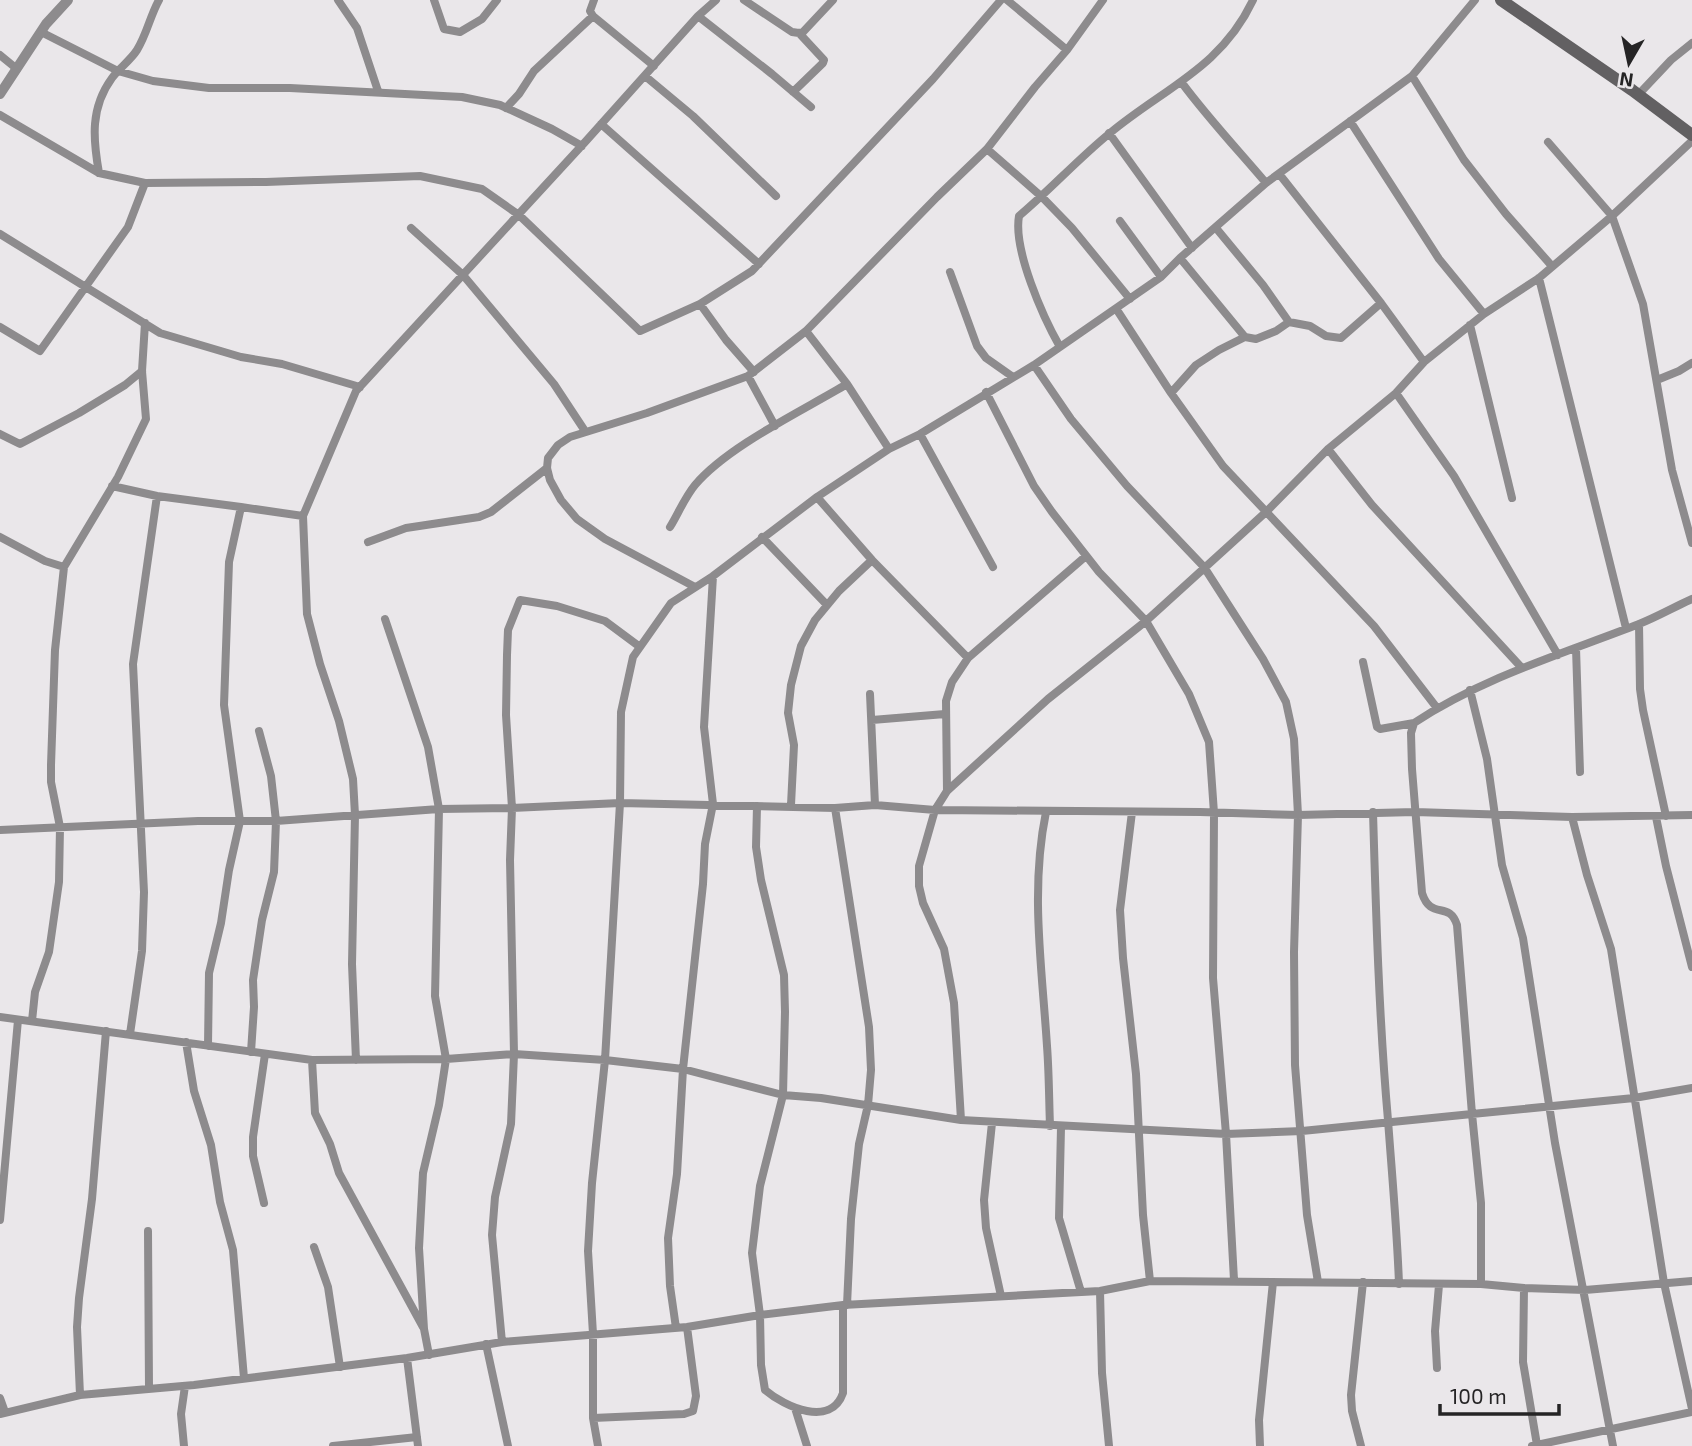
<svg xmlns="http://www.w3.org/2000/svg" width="1692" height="1446" viewBox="0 0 1692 1446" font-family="'Exo 2',sans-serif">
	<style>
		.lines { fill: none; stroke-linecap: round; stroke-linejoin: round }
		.minor { stroke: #8d8b8d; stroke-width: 8 }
		.tertiary { stroke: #8d8b8d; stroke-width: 10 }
		.secondary { stroke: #626062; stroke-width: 12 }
	</style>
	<rect width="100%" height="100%" fill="#eae7ea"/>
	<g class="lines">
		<!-- minor -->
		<path class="minor" d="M 338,0 L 357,28 L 378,91
			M 434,0 L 444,29 L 460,32 L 482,19 L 497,0
			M 594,0 L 590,11 L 593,16 L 654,66
			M 744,0 L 792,32 L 799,33 L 824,60 L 823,63 L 793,92
			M 1007,0 L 1067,50
			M 698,16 L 772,74 L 811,107
			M 41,32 L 118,71 L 153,81 L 209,88 L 290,88 L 462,97 L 500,105 L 552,129 L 582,146
			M 799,33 L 803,32 L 833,0
			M 0,55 L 17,69
			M 645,76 L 693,116 L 776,196
			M 1412,76 L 1464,160 L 1506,214 L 1551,265
			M 1182,83 C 1208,118 1238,150 1266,183
			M 1638,95 L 1671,60 L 1692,43
			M 506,108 L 519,94 L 534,71 L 593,16
			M 0,115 L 99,173 L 145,183 L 266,182 L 420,176 L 482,189 L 519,215 L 640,331 L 700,304 L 752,271 L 933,79 L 1001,0
			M 1350,121 L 1439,259 L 1484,314
			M 601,124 L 759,264
			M 1109,133 L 1192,248
			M 1548,142 L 1612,216 L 1643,304 L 1672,470 L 1692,543
			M 987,149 L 1042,197 L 1072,228 L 1130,299
			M 99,173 C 93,139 90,108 112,78 C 119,68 130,61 137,50 C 147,34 150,16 159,0
			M 1280,175 L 1381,303 L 1424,362
			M 1120,221 L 1161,277
			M 411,228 L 463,275 L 554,384 L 585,431
			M 1216,228 L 1263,285 L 1289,322
			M 0,234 L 160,333 L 241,357 L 282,364 L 360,387
			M 1180,258 L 1245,337
			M 950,272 L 977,346 L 986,358 L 1013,377
			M 1539,278 L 1626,628
			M 700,304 L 726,340 L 754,372
			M 1117,310 L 1171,393 L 1223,466 L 1374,626 L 1437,708
			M 1470,325 L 1512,498
			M 0,327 L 40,351 L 128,227 L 145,183
			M 1060,347 C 1043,317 1013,250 1019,216 C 1050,190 1078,159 1110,133 C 1164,88 1221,68 1253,0
			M 1034,365 L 1071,419 L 1127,486 L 1204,567 L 1263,659 L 1286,702 L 1294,739 L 1298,815 L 1294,952 L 1295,1065 L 1307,1215 L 1318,1282
			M 748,376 L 775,426
			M 1657,380 L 1679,371 L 1692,363
			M 986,392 L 1034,486 L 1052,512 L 1099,572 L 1146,621 L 1189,694 L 1209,742 L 1214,813 L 1213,978 L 1226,1134 L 1234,1280
			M 1171,393 L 1196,365 L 1219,350 L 1245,337 L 1256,339 L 1276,331 L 1289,322 L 1310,326 L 1326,336 L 1341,338 L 1381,303
			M 1396,393 L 1454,476 L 1558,655
			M 0,434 L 20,444 L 79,413 L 125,385 L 142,371
			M 920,434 L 993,567
			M 889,449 L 847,384 L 806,331 L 937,197 L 987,149 L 1035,87 L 1067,50 L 1103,0
			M 1328,449 L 1372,505 L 1521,667
			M 112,486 L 157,496 L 241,507
			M 817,497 L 872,560 L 968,658 L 952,682 L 946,701 L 947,791
			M 670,527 C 678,514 685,497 695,485 C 728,446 802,411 847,384
			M 0,537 L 45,561 L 64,567 L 118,477 L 146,419 L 142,371 L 145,323
			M 762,537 L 827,605
			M 368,542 L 406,528 L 479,517 L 491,512 L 547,468
			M 695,587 L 605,539 L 577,519 L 561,500 L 550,480 L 547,468 L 548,458 L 558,445 L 570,437 L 647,413 L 748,376 L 806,331
			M 385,619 L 428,747 L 439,809 L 435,996 L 446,1059 L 439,1105 L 423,1173 L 419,1248 L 424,1329 L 429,1355
			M 1639,624 L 1640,689 L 1643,710 L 1666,816
			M 1576,648 L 1580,772
			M 968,658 L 1086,556
			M 1363,662 L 1377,727 L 1380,729 L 1414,723
			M 1470,690 L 1487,759 L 1502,865 L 1523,938 L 1555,1143 L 1613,1446
			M 870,694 L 875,805
			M 872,720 L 945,714
			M 791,805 L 794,745 L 788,713 L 791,685 L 801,646 L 815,620 L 839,591 L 872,560
			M 757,806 L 756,847 L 761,880 L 784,975 L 785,1012 L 783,1095 L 760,1186 L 752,1253 L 760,1315 L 761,1365 L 765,1390 C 785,1407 831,1428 843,1393 L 843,1305
			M 835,808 L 869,1027 L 871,1070 L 868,1105 L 859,1144 L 851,1219 L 847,1305
			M 1046,812 C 1030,890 1042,967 1047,1046 C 1049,1072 1049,1099 1050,1126
			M 1132,812 L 1120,910 L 1123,958 L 1136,1074 L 1143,1215 L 1150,1281
			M 1373,812 C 1376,915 1379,1018 1388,1120 C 1392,1175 1397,1229 1399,1284
			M 1572,817 L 1587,875 L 1611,949 L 1664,1283 L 1692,1409
			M 1656,817 L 1666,866 L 1692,967
			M 0,830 L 198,821 L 276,821 L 439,809 L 512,808 L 620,803 L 835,808 L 875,805 L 935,810 L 1200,812 L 1298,815 L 1415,812 L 1572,817 L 1692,815
			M 0,1017 L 312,1060 L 446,1059 L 514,1054 L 605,1060 L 683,1069 L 783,1095 L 821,1098 L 961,1120 L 1226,1134 L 1302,1131 L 1472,1114 L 1634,1098 L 1692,1088
			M 32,1021 L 35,992 L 49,952 L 59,882 L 60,827 L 51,782 L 51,765 L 55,650 L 64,567
			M 130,1034 L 142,951 L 144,892 L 133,664 L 157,496
			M 186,1042 L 194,1091 L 211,1145 L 220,1202 L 233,1250 L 244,1378
			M 208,1046 L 209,973 L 221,923 L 229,870 L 240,821 L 224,705 L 229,562 L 241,507 L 303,516
			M 251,1052 L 254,1007 L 253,980 L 262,920 L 274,872 L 276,821 L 271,776 L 259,731
			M 312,1060 L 315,1113 L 330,1144 L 339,1173 L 423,1327
			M 356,1060 L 352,964 L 355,815 L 353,779 L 339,721 L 320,664 L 307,614 L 303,516 L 356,391 L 586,141 L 698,16 L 716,0
			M 961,1120 L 954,1003 L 944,949 L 923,903 L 919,886 L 919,866 L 935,810 L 947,791 L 1048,699 L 1146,621 L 1266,512 L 1328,449 L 1396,393 L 1424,362 L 1484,314 L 1539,278 L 1612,216 L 1692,141
			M 992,1123 L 984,1200 L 986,1228 L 1001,1296
			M 1061,1127 L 1059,1218 L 1081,1292
			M 264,1203 L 253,1156 L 253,1137 L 265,1054
			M 0,1220 L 18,1020
			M 148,1231 L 149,1389
			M 314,1247 L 328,1287 L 340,1367
			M 1481,1284 L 1481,1203 L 1472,1114 L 1457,925 C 1449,900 1431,921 1422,893 L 1412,769 L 1411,733 L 1414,723 C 1484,677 1562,654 1639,624 C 1657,617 1674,607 1692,599
			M 1524,1288 L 1523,1362 L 1537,1445
			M 1100,1291 L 1102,1373 L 1109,1446
			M 676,1328 L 670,1286 L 668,1238 L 677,1174 L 683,1069 L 703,884 L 705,844 L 713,804 L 704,727 L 713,576 L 817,497 L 889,449 L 920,434 L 1034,365 L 1161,277 L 1180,258 L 1266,183 L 1412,76 L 1475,0
			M 502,1342 L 492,1235 L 495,1197 L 511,1124 L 514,1054 L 510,860 L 512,808 L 506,715 L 507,655 L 508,630 L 520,600 L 557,606 L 605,621 L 640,647
			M 486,1344 L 508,1446
			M 407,1358 L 418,1446
			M 1437,1368 L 1435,1331 L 1439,1285
			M 80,1395 L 77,1327 L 79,1298 L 92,1199 L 106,1031
			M 0,1398 L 5,1412
			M 795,1408 L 807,1446
			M 0,1414 L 80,1395 L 194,1385 L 407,1358 L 502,1342 L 687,1327 L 760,1315 L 843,1305 L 1100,1291 L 1150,1281 L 1481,1284 L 1524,1288 L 1585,1290 L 1692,1281
			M 593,1418 L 684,1414 L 693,1411 L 696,1396 L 687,1327
			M 184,1446 L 181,1414 L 185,1386
			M 333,1446 L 417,1437
			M 598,1446 L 593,1418 L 593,1334 L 588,1251 L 592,1183 L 605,1060 L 620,803 L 621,712 L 633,657 L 671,603 L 713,576
			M 1260,1446 L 1259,1420 L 1273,1282
			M 1361,1446 L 1352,1411 L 1351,1395 L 1363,1282
			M 1532,1446 L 1692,1412"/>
		<!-- tertiary -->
		<path class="tertiary" d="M 0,94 L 46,24 L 68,0"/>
		<!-- secondary -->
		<path class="secondary" d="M 1501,0 L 1632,90 L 1692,135"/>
	</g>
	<!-- north arrow -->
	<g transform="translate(1629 63) rotate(189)" stroke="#eae7ea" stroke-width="5" paint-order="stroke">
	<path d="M0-5L12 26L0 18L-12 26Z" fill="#252425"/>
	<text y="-10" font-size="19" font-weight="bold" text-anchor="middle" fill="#252425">N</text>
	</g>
	<!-- scale -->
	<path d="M1440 1404v10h119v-10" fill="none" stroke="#252425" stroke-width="3.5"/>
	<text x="1450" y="1404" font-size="21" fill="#252425" stroke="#eae7ea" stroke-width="5" paint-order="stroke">100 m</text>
</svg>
